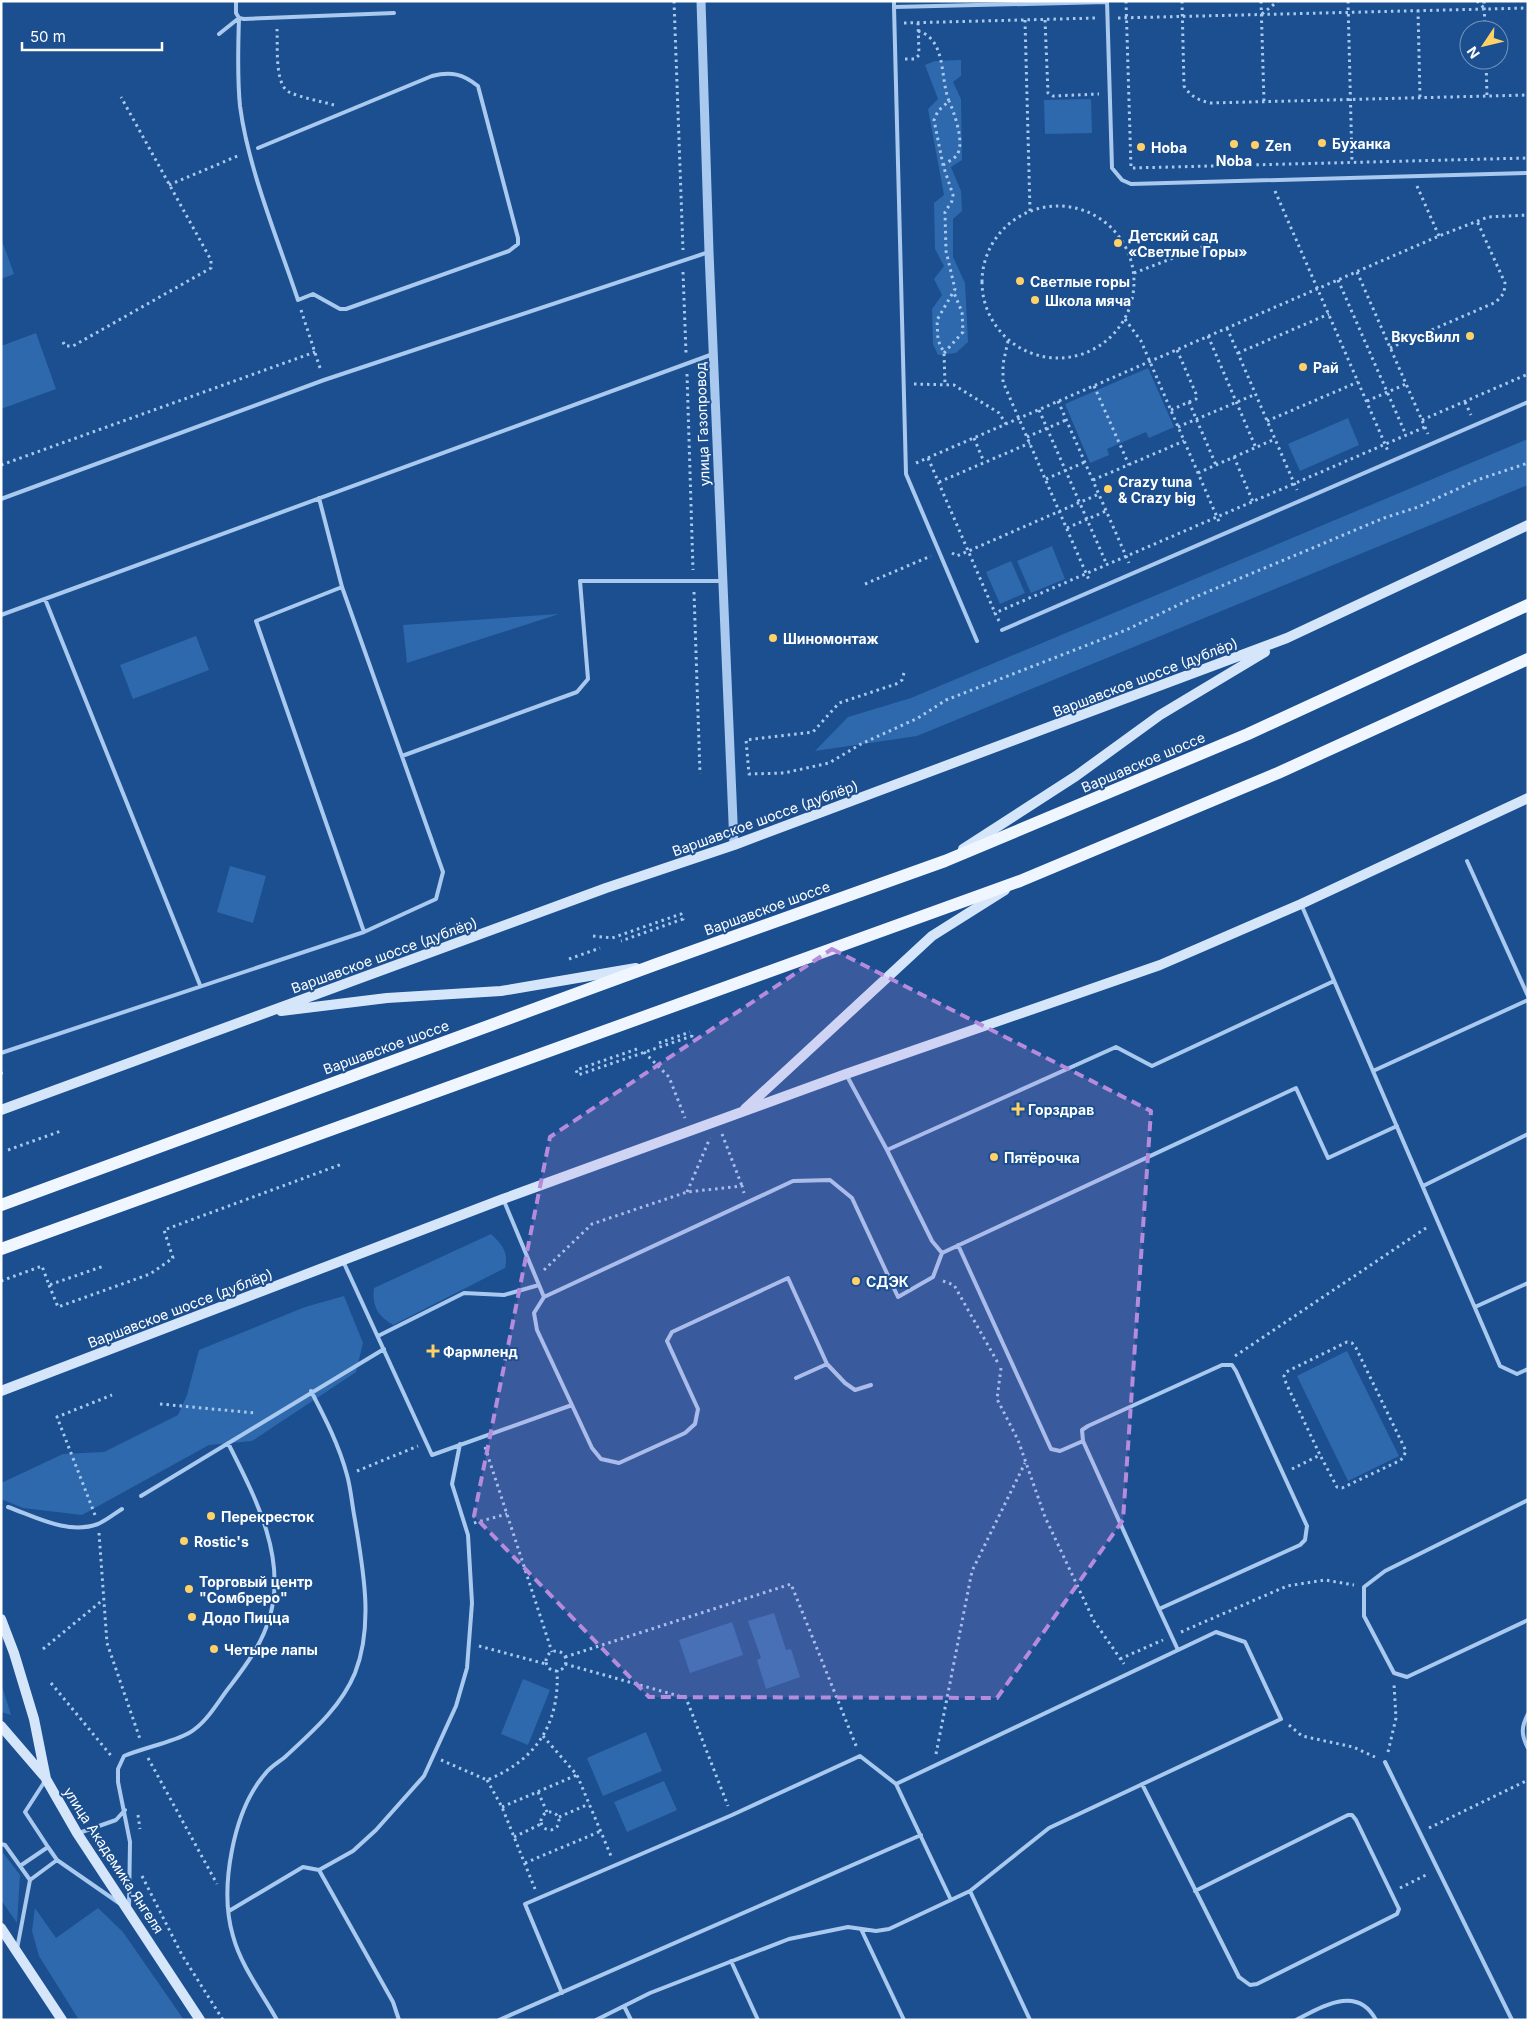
<svg xmlns="http://www.w3.org/2000/svg" width="1529" height="2021" viewBox="0 0 1529 2021" font-family="Inter,sans-serif">
	<style>
		.green { fill: #2e69ad }
		.lines { fill: none; stroke-linecap: round; stroke-linejoin: round }
		.path { stroke: #a9c9ee; stroke-width: 3; stroke-dasharray: 2.5 4; stroke-linecap: butt }
		.service { stroke: #a9c9ee; stroke-width: 4 }
		.tertiary { stroke: #a9c9ee; stroke-width: 9 }
		.secondary { stroke: #d6e6fa; stroke-width: 10 }
		.primary { stroke: #f0f6ff; stroke-width: 12 }
		.marked { fill: #b68bdc; fill-opacity: 0.2; stroke: #b68bdc; stroke-width: 4; stroke-dasharray: 10 6; stroke-linejoin: round }
		.poi-dot { fill: #ffd166; stroke: #1b4f8f; stroke-width: 2 }
		.labels { text-anchor: middle; dominant-baseline: central; stroke-width: 4; stroke-linejoin: round; paint-order: stroke }
		.poi-label { font-size: 14px; font-weight: bold; fill: #fff; stroke: #1b4f8f; text-anchor: start }
		.street-label { font-size: 14px; fill: #fff; stroke: #1b4f8f }
	</style>
	<rect width="100%" height="100%" fill="#1b4f8f"/>
	<!-- green -->
	<path class="green" d="M 961,60 L 961,76 L 953,82 L 961,99 L 962,160 L 951,167 L 961,191 L 962,211 L 953,219 L 953,257 L 965,283 L 968,342 L 956,353 L 938,355 L 933,344 L 932,309 L 942,295 L 934,279 L 944,266 L 935,249 L 934,203 L 944,195 L 928,109 L 938,99 L 925,65 L 935,61 Z
		M 1091,99 L 1092,133 L 1045,134 L 1044,100 Z
		M 1,238 L 14,274 L 1,279 Z
		M 36,333 L 56,389 L 1,409 L 1,346 Z
		M 1148,368 L 1174,427 L 1149,438 L 1146,432 L 1107,449 L 1109,455 L 1090,463 L 1065,404 Z
		M 1348,418 L 1359,445 L 1300,471 L 1288,444 Z
		M 1528,439 L 1528,485 L 917,736 L 815,751 L 848,717 L 911,698 Z
		M 1052,546 L 1065,579 L 1031,593 L 1017,561 Z
		M 1011,561 L 1025,593 L 1000,604 L 986,572 Z
		M 559,614 L 407,663 L 403,625 Z
		M 196,636 L 209,670 L 133,699 L 120,665 Z
		M 230,866 L 266,876 L 253,923 L 217,912 Z
		M 491,1234 C 502,1244 509,1253 505,1268 L 393,1325 C 377,1315 372,1306 374,1288 Z
		M 344,1296 L 363,1343 L 356,1372 L 252,1441 L 209,1445 L 82,1515 L 23,1508 L 1,1499 L 1,1483 L 63,1454 L 104,1452 L 178,1415 L 187,1395 L 199,1350 L 305,1307 Z
		M 1347,1351 L 1399,1456 L 1348,1481 L 1297,1376 Z
		M 774,1613 L 786,1650 L 791,1649 L 800,1677 L 766,1689 L 757,1660 L 761,1658 L 748,1621 Z
		M 732,1622 L 743,1655 L 690,1673 L 679,1640 Z
		M 523,1679 L 550,1690 L 528,1745 L 501,1734 Z
		M 1,1683 L 11,1715 L 1,1712 Z
		M 646,1732 L 662,1771 L 603,1796 L 587,1758 Z
		M 664,1781 L 677,1810 L 627,1832 L 614,1802 Z
		M 1,1850 L 20,1875 L 17,1923 L 1,1900 Z
		M 35,1908 L 56,1938 L 98,1908 L 123,1932 L 184,2020 L 79,2020 L 39,1956 L 32,1931 Z"/>
	<g class="lines">
		<!-- path -->
		<path class="path" d="M 674,1 L 683,250
			M 1126,1 L 1131,168 L 1528,158
			M 1182,1 L 1184,86 C 1190,96 1198,100 1210,103 L 1528,95
			M 1261,1 L 1264,101
			M 1348,1 L 1352,163
			M 1477,1 L 1484,8
			M 1484,1 L 1485,30
			M 1418,10 L 1420,98
			M 1262,14 L 1278,1
			M 1118,18 L 1528,8
			M 1025,20 L 1030,211
			M 1045,20 L 1048,93 L 1053,96 L 1099,94
			M 904,23 L 1097,18
			M 277,29 C 278,44 274,84 289,92 C 302,98 320,101 334,105
			M 918,31 C 947,39 940,80 949,101 L 938,111 L 934,120 L 943,165 L 953,195 L 952,201 L 945,212 L 946,251 L 955,289 L 937,320 L 938,340 L 944,353 L 945,384
			M 905,59 L 915,59 L 919,55 L 918,22
			M 1486,60 L 1487,96
			M 943,165 C 947,162 953,160 956,156 C 966,145 954,112 949,101
			M 169,185 L 240,155
			M 1417,186 L 1439,236
			M 1275,191 L 1388,451
			M982 282a76 76 0 1 1 152 0a76 76 0 1 1-152 0Z
			M 683,272 L 686,353
			M 1357,272 L 1428,434
			M 1134,273 L 1210,244
			M 1338,280 L 1406,435
			M 301,310 L 321,371
			M 1125,319 L 1141,341 L 1220,524
			M 1227,328 L 1297,490
			M 1208,336 L 1256,448
			M 1008,341 L 1003,364 L 1003,382 L 1089,580
			M 63,342 L 65,346 L 73,346 L 211,268 L 211,260 L 121,97
			M 1390,348 L 1496,302 L 1504,293 L 1505,283 L 1477,221
			M 1177,350 L 1197,396 L 1196,399 L 1189,402
			M 944,353 L 963,332 L 962,312 L 954,293
			M 1238,353 L 1329,314
			M 687,374 L 693,570
			M 914,384 L 954,385 L 999,413 L 1006,424
			M 1094,386 L 1129,465
			M 1058,401 L 1129,563
			M 1367,401 L 1406,384
			M 1465,402 L 1471,415
			M 1039,410 L 1107,565
			M 1171,410 L 1189,402 L 1216,465
			M 1422,420 L 1528,374
			M 1267,421 L 1358,382
			M 1178,427 L 1256,394
			M 1027,437 L 1066,420
			M 974,438 L 984,462
			M 1234,457 L 1275,439
			M 928,458 L 995,613
			M 916,463 L 1439,236 L 1488,217 L 1528,215
			M 1,465 L 315,352
			M 1198,473 L 1234,457 L 1253,502
			M 1046,479 L 1085,462
			M 1093,480 L 1184,441
			M 939,482 L 1030,443
			M 1067,528 L 1106,511
			M 952,553 L 957,556 L 1099,494
			M 865,584 L 931,556
			M 694,592 L 700,774
			M 999,621 L 995,613 L 1425,427
			M 904,673 L 902,680 L 896,684 L 839,703 L 813,732 L 746,740 L 749,774 L 784,773 L 829,763 L 861,744 L 918,718 L 946,700 L 1126,630 L 1193,598 L 1384,518 L 1418,507 L 1477,480 L 1528,463
			M 593,936 L 612,938 L 681,914 L 683,919 L 621,941
			M 569,959 L 600,948
			M 659,1043 L 690,1032
			M 637,1049 L 576,1070 L 578,1075 L 692,1036 L 690,1032
			M 644,1052 L 669,1077 L 685,1118
			M 1,1072 L 2,1075
			M 722,1134 L 742,1186
			M 8,1150 L 61,1131
			M 687,1192 L 710,1138
			M 544,1270 L 592,1224 L 687,1192 L 742,1186 L 744,1193
			M 1,1281 L 42,1266 L 49,1285 L 104,1266
			M 943,1281 L 954,1285 L 998,1363
			M 49,1285 L 58,1307 L 150,1274 L 173,1258 L 164,1230 L 342,1164
			M 1235,1356 L 1429,1226
			M 1001,1368 L 997,1399 L 1018,1440 L 1045,1517 L 1094,1621 L 1124,1664
			M 160,1404 L 255,1413
			M 485,1447 L 552,1652
			M 1292,1469 L 1320,1455 L 1286,1383 L 1284,1376 L 1286,1372 L 1347,1342 L 1352,1343 L 1356,1348 L 1406,1451 L 1403,1458 L 1399,1461 L 1342,1488 L 1337,1487 L 1320,1455
			M 357,1471 L 418,1446
			M 95,1515 L 57,1417 L 112,1395
			M 474,1523 L 507,1514
			M 99,1533 L 107,1643 L 140,1739
			M 1181,1632 L 1287,1586 L 1325,1580 L 1354,1585
			M 479,1646 L 546,1664
			M 43,1649 L 104,1599
			M546 1661a10 10 0 1 1 20 0a10 10 0 1 1-20 0Z
			M 565,1657 L 791,1584 L 857,1748
			M 1120,1659 L 1163,1640
			M 565,1664 L 686,1698 L 728,1806
			M 51,1683 L 113,1758
			M 1289,1725 L 1302,1736 L 1353,1747 L 1375,1757
			M 543,1736 L 577,1775 L 611,1856
			M 1388,1752 L 1396,1718 L 1394,1684
			M 936,1754 L 972,1571 L 1025,1463
			M 148,1758 L 217,1884
			M 441,1760 L 487,1780 C 536,1760 560,1724 557,1670
			M 487,1780 L 502,1807 L 535,1889
			M 538,1792 L 547,1812
			M 502,1807 L 577,1775
			M541 1821a9 9 0 1 1 18 0a9 9 0 1 1-18 0Z
			M 138,1815 L 140,1829
			M 559,1817 L 589,1804
			M 1429,1828 L 1528,1780
			M 514,1837 L 541,1824
			M 525,1863 L 601,1831
			M 142,1876 L 182,1955 L 223,2020
			M 1400,1888 L 1428,1874"/>
		<!-- service -->
		<path class="service" d="M 236,1 L 236,13 L 239,18 L 244,19 L 394,13
			M 894,1 L 894,7 L 1107,2
			M 1107,1 L 1112,168 L 1122,180 L 1131,184 L 1528,173
			M 894,7 L 906,474 L 977,641
			M 239,18 C 238,47 237,76 240,106 C 248,168 278,240 298,300 L 313,294 L 340,309 L 346,309 L 509,251 L 518,244 L 518,238 L 478,86 C 463,74 451,71 432,76 L 258,148
			M 219,34 L 239,18
			M 1,499 L 324,380 L 709,252
			M 342,587 L 256,621 L 364,932
			M 45,599 L 200,985
			M 1,615 L 713,354
			M 1002,630 L 1528,402
			M 402,756 L 577,692 L 588,679 L 580,581 L 721,581
			M 1467,861 L 1528,996
			M 1301,904 L 1500,1366 L 1517,1374 L 1528,1369
			M 1,1053 L 364,932 L 436,899 L 443,872 L 342,587 L 319,498
			M 1373,1071 L 1528,1000
			M 847,1076 L 887,1150 L 1116,1047 L 1152,1066 L 1334,981
			M 887,1150 L 932,1241 L 942,1253
			M 1423,1186 L 1528,1134
			M 504,1201 L 544,1297 L 793,1181 L 830,1180 L 852,1198 L 898,1297 L 933,1277 L 942,1253 L 1296,1088 L 1328,1158 L 1397,1126
			M 958,1245 L 1051,1449 L 1060,1451 L 1083,1441
			M 343,1261 L 432,1455 L 572,1405
			M 544,1297 L 534,1313 L 537,1330 L 592,1448 L 601,1459 L 619,1463 L 685,1433 L 695,1424 L 698,1409 L 667,1341 L 672,1332 L 788,1278 L 827,1364 L 796,1378
			M 1475,1307 L 1528,1283
			M 378,1336 L 464,1293 L 504,1295 L 539,1285
			M 827,1364 L 845,1383 L 855,1390 L 871,1385
			M 141,1496 L 384,1349
			M 1528,1500 L 1385,1571 L 1364,1587 L 1364,1616 L 1394,1673 L 1407,1677 L 1528,1620
			M 8,1507 C 36,1517 68,1535 98,1524 C 107,1520 114,1514 122,1509
			M 1159,1609 L 1300,1545 L 1305,1540 L 1307,1526 L 1236,1371 L 1232,1365 L 1222,1365 L 1088,1426 L 1082,1430 L 1083,1441 L 1159,1609 L 1178,1650
			M 1528,1714 C 1521,1727 1521,1735 1528,1748
			M 1385,1762 L 1512,2020
			M 1142,1784 L 1239,1977 L 1250,1985 L 1257,1984 L 1397,1914 L 1399,1909 L 1356,1820 L 1352,1815 L 1348,1815 L 1195,1891
			M 79,1833 L 116,1820 L 125,1810
			M 1,1844 L 5,1845 L 30,1880
			M 48,1847 L 57,1860
			M 20,1866 L 48,1847 L 25,1812 L 45,1781
			M 319,1870 L 353,1851 L 376,1830 L 424,1776 L 456,1706 L 467,1668 L 472,1603 L 468,1535 L 452,1484 L 460,1444
			M 970,1891 L 1030,2020
			M 129,1907 L 130,1842 L 118,1782 L 118,1769 L 124,1756 C 143,1748 173,1742 189,1733 C 207,1723 218,1701 231,1685 C 247,1664 263,1642 270,1616 C 287,1556 254,1495 228,1443
			M 229,1911 L 303,1867 L 319,1870 L 393,2002 L 399,2020
			M 861,1929 L 904,2020
			M 17,1949 L 30,1880 L 57,1860 L 119,1903
			M 731,1961 L 758,2020
			M 562,1993 L 525,1904 L 732,1815 L 860,1756 L 896,1784
			M 624,2006 L 631,2020
			M 277,2020 C 262,1993 241,1966 233,1936 C 219,1889 233,1811 265,1774 C 270,1767 279,1762 285,1757 C 312,1732 341,1707 355,1673 C 374,1625 363,1569 355,1520 C 352,1505 351,1489 347,1475 C 339,1445 325,1418 311,1391
			M 499,2020 L 921,1835
			M 596,2020 L 650,1993 L 789,1939 L 848,1927 L 876,1931 L 889,1929 L 970,1891 L 1049,1828 L 1281,1719 L 1245,1642 L 1216,1632 L 896,1784 L 951,1900
			M 1296,2020 C 1322,2007 1357,1984 1376,2020"/>
		<!-- tertiary -->
		<path class="tertiary" d="M 701,1 L 709,252 L 734,845"/>
		<!-- secondary -->
		<path class="secondary" d="M 963,849 L 1076,776 L 1160,715 L 1265,652
			M 281,1011 L 387,998 L 501,991 L 636,968
			M 745,1109 L 932,936 L 1005,890
			M 1,1110 L 606,888 L 734,845 L 1287,638 L 1528,525
			M 1,1391 L 503,1199 L 846,1074 L 1160,965 L 1301,904 L 1528,798
			M 1,1619 L 14,1653 L 34,1719 L 46,1779 L 77,1833 L 200,2020
			M 1,1726 L 44,1776
			M 1,1928 L 62,2020"/>
		<!-- primary -->
		<path class="primary" d="M 1,1205 L 657,964 L 945,861 L 1248,734 L 1528,605
			M 1,1249 L 1020,881 L 1278,773 L 1528,659"/>
	</g>
	<!-- marked area -->
	<path class="marked" d="M 832,949 L 1151,1111 L 1123,1520 L 997,1698 L 649,1697 L 474,1516 L 550,1137 Z"/>
	<!-- markers -->
	<g class="poi-dot">
		<circle cx="1322" cy="143" r="5"/>
		<circle cx="1234" cy="144" r="5"/>
		<circle cx="1255" cy="145" r="5"/>
		<circle cx="1141" cy="147" r="5"/>
		<circle cx="1118" cy="243" r="5"/>
		<circle cx="1020" cy="281" r="5"/>
		<circle cx="1035" cy="300" r="5"/>
		<circle cx="1470" cy="336" r="5"/>
		<circle cx="1303" cy="367" r="5"/>
		<circle cx="1108" cy="489" r="5"/>
		<circle cx="773" cy="638" r="5"/>
		<path d="M1015.5 1101.5h5v5h5v5h-5v5h-5v-5h-5v-5h5z"/>
		<circle cx="994" cy="1157" r="5"/>
		<circle cx="856" cy="1281" r="5"/>
		<path d="M430.5 1343.5h5v5h5v5h-5v5h-5v-5h-5v-5h5z"/>
		<circle cx="211" cy="1516" r="5"/>
		<circle cx="184" cy="1541" r="5"/>
		<circle cx="189" cy="1589" r="5"/>
		<circle cx="192" cy="1617" r="5"/>
		<circle cx="214" cy="1649" r="5"/>
	</g>
	<g class="labels">
		<!-- poi labels -->
		<g class="poi-label">
			<text x="1332" y="143">Буханка</text>
			<text x="1265" y="145">Zen</text>
			<text x="1151" y="147">Hoba</text>
			<text x="1234" y="160" text-anchor="middle">Noba</text>
			<text x="1128" y="235">Детский сад<tspan x="1128" dy="16">«Светлые Горы»</tspan></text>
			<text x="1030" y="281">Светлые горы</text>
			<text x="1045" y="300">Школа мяча</text>
			<text x="1460" y="336" text-anchor="end">ВкусВилл</text>
			<text x="1313" y="367">Рай</text>
			<text x="1118" y="481">Crazy tuna<tspan x="1118" dy="16">&amp; Crazy big</tspan></text>
			<text x="783" y="638">Шиномонтаж</text>
			<text x="1028" y="1109">Горздрав</text>
			<text x="1004" y="1157">Пятёрочка</text>
			<text x="866" y="1281">СДЭК</text>
			<text x="443" y="1351">Фармленд</text>
			<text x="221" y="1516">Перекресток</text>
			<text x="194" y="1541">Rostic's</text>
			<text x="199" y="1581">Торговый центр<tspan x="199" dy="16">"Сомбреро"</tspan></text>
			<text x="202" y="1617">Додо Пицца</text>
			<text x="224" y="1649">Четыре лапы</text>
		</g>
		<!-- street labels -->
		<g class="street-label">
			<text transform="translate(702 424) rotate(-92)">улица Газопровод</text>
			<text transform="translate(1145 677) rotate(-21)">Варшавское шоссе (дублёр)</text>
			<text transform="translate(1143 762) rotate(-23)">Варшавское шоссе</text>
			<text transform="translate(765 818) rotate(-20)">Варшавское шоссе (дублёр)</text>
			<text transform="translate(767 908) rotate(-20)">Варшавское шоссе</text>
			<text transform="translate(384 955) rotate(-20)">Варшавское шоссе (дублёр)</text>
			<text transform="translate(386 1047) rotate(-20)">Варшавское шоссе</text>
			<text transform="translate(180 1308) rotate(-21)">Варшавское шоссе (дублёр)</text>
			<text transform="translate(114 1860) rotate(57)">улица Академика Янгеля</text>
		</g>
	</g>
	<!-- border -->
	<rect width="1529" height="2021" fill="none" stroke="#ffffff" stroke-width="5"/>
	<!-- north arrow -->
	<g transform="translate(1484 45) rotate(235)"><circle r="24" fill="#1b4f8f" stroke="#7695bc"/>
	<path d="M0-4L9 19L0 12L-9 19Z" fill="#ffd166"/>
	<text y="-8" font-size="14" font-weight="bold" text-anchor="middle" fill="#ffffff">N</text>
	</g>
	<!-- scale -->
	<path d="M22 42v8h140v-8" fill="none" stroke="#ffffff" stroke-width="2.5"/>
	<text x="30" y="42" font-size="15" fill="#ffffff" stroke="#1b4f8f" stroke-width="4" paint-order="stroke">50 m</text>
</svg>
